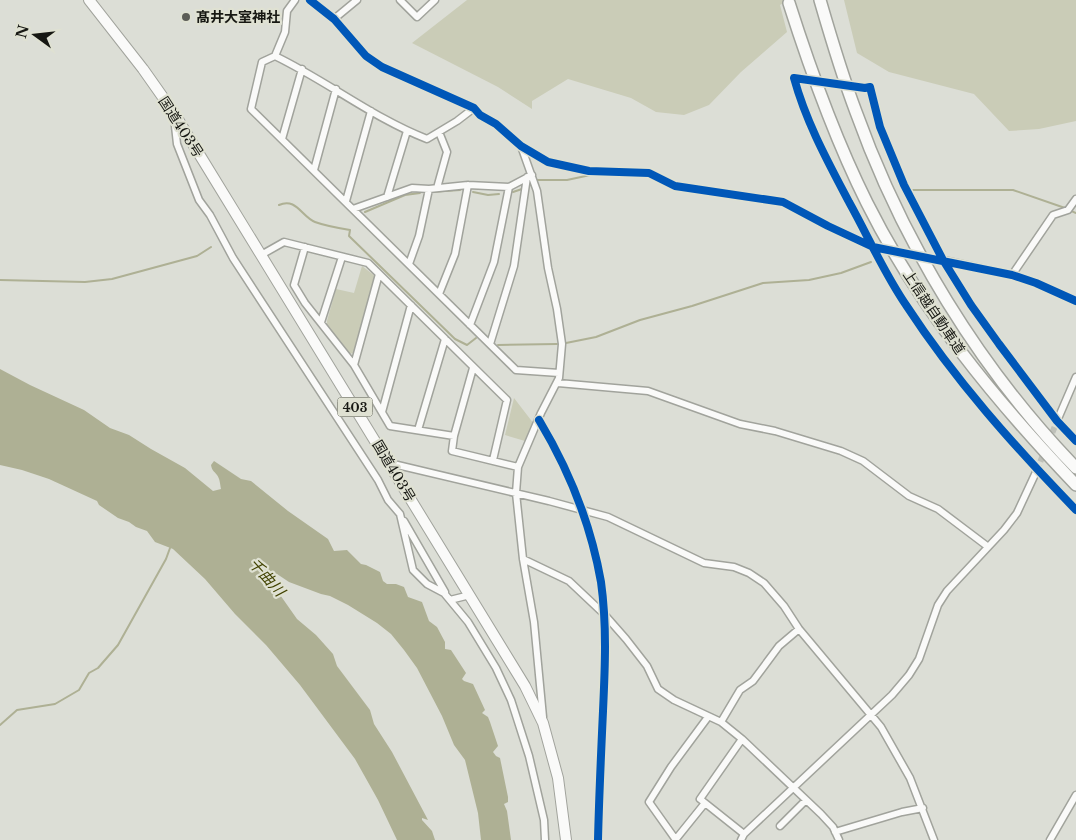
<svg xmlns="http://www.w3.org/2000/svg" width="1076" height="840" viewBox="0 0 1076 840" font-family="'Libre Baskerville','Noto Sans JP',serif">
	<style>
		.green { fill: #caccb7 }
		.water { fill: #aeb094 }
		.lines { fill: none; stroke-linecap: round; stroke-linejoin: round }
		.stream { stroke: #aeb094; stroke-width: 2 }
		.minor-tunnel { stroke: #bec0b9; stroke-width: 6; stroke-dasharray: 6 3; stroke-linecap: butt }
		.minor-casing { stroke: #a1a39c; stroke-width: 9 }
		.trunk-casing { stroke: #a1a39c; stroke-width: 12 }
		.motorway-casing { stroke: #a1a39c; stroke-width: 14 }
		.minor { stroke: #fafaf9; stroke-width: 6 }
		.trunk { stroke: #fafaf9; stroke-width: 10 }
		.motorway { stroke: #fafaf9; stroke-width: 11 }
		.cycleway-casing { stroke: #dfe1d2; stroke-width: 11 }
		.cycleway { stroke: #0057b8; stroke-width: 8 }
		.poi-dot { fill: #5c5d57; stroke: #dfe1d2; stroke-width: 2 }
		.labels { text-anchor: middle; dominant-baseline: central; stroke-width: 4.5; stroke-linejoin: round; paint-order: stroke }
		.shield { fill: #dfe1d2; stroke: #53544c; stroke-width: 1 }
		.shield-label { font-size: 12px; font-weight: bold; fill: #171813 }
		.poi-label { font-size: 14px; font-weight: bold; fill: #171813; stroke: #dfe1d2; text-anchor: start }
		.street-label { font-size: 14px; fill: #171813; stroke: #dfe1d2 }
		.water-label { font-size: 15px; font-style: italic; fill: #414200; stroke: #dfe1d2 }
	</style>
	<rect width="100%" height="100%" fill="#dcded6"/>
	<!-- green -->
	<path class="green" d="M 467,0 L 788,0 L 780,5 L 787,32 L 741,72 L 709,105 L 684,115 L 656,112 L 631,98 L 568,79 L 532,101 L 532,109 L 498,87 L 412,43 Z
		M 844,0 L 1076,0 L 1076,121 L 1039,129 L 1009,131 L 974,94 L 889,72 L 857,53 Z
		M 362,266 L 375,276 L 354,353 L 348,354 L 327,326 L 327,321 L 336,289 L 354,293 Z
		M 514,398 L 534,424 L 525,441 L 505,435 Z"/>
	<!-- water -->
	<path class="water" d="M 0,369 L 30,385 L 84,410 L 110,428 L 129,435 L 151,449 L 185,468 L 213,491 L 221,489 C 220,484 220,479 217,475 C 214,471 212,471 211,465 L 214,461 L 241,479 L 251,481 L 288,511 L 328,539 L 334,551 L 347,550 L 361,564 L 366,565 L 380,572 L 383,581 L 387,584 L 396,584 L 404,587 L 408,597 L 422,602 L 429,621 L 437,627 L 445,642 L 445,649 L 451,650 L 466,673 L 462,679 L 464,681 L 473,684 L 485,710 L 482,713 L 488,717 L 490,722 L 498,746 L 493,752 L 496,756 L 500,758 L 508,797 L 508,802 L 504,804 L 507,811 L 511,840 L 481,840 L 478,813 L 465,760 L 454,745 L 442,716 L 417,668 L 404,650 L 391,634 L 377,623 L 348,605 L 330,596 L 321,594 L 289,582 L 277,574 L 268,576 L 271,582 L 297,619 L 316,635 L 333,654 L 337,666 L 370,710 L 374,724 L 392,752 L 428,820 L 422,818 L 422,820 L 432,831 L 435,840 L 397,840 L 378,800 L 355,759 L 300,685 L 266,645 L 235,614 L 205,579 L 173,549 L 155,542 L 147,531 L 136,527 L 129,522 L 118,518 L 99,505 L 97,501 L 49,479 L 22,470 L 0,465 Z"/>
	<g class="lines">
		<!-- stream -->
		<path class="stream" d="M 537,180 L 567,180 L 595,174
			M 913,190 L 1013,190 L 1065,208
			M 431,192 L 460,190
			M 473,192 L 488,195 L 499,194
			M 513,192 L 522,189
			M 279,205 C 296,197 302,217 315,222 C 326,226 338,228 350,230 L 349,236 L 455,339 L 467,345 L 476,338
			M 1069,210 L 1076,213
			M 365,212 L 405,195 L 420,193
			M 0,280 L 85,282 L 112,279 L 197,256 L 211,247
			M 566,343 L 596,337 L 640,320 L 692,306 L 763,283 L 809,280 L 841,273 L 871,262
			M 498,345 L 557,344
			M 0,725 L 17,710 L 55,704 L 79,690 L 89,673 L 98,668 L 118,645 L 166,559 L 170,548"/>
		<!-- minor-tunnel -->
		<path class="minor-tunnel" d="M 794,78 L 865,88
			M 873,247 L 943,260
			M 1049,441 L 1057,421
			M 1037,470 L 1045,450"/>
		<!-- minor casing -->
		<g class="minor-casing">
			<path id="minor" d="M 310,0 L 334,19 L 366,56 L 382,67 L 474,108 L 480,115 L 496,124 L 521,146 L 548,162 L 589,171 L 649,173 L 675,186 L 783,202 L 828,226 L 873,247
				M 400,0 L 417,17 L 435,0
				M 334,19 L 357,0
				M 275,56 L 285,32 L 287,11 L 295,0
				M 794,78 C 806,122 828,162 849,202 C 868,236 884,273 906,305 C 955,380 1014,446 1076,510
				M 865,88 L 870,87 L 880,127 L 904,185 L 943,260 L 971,305 L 999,344 L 1057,421 L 1076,441
				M 474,108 L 457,121 L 427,139 C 373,118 327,81 275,56 L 262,62 L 251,109 L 516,370 L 559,373
				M 174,117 L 177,144 L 199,200 L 210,215 L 233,258 L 378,480 L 388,500 L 400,514 L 413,570 L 427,584 L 444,593 L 468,622 L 496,668 L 511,700 L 529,756 L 544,820 L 545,840
				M 282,139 L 302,69
				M 521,146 L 537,191 L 548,268 L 557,309 L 562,344 L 559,378 L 541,413 L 518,467 L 516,493 L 523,559 L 534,622 L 543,717
				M 314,170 L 336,89
				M 437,188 L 447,152 L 439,132
				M 387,197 L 407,131
				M 346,201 L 371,111
				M 353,209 L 412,188 L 429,189 L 468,185 L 509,187 L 532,175
				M 305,247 L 294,285 L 305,303 L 354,365 L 390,426 L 454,436 L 452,451 L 518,467
				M 261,255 L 284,242 L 368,263 L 507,400 L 493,460
				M 943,260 L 1012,275 L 1036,283 L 1076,301
				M 409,264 L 419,236 L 429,189
				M 1012,275 L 1053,215 L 1068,210 L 1076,199
				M 439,294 L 455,254 L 468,185
				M 321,322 L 342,257
				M 470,325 L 494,262 L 509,187
				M 490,344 L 514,266 L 527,177
				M 354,365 L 379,274
				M 558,383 L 648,391 L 740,424 L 775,431 L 841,451 L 863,461 L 909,496 L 938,509 L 987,546
				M 382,412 L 411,305
				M 1057,421 L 1076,377
				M 418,430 L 445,339
				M 454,436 L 473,368
				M 389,463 L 549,501 L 608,517 L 704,563 L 734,567 L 749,573 L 764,583 L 784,606 L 799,629 L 881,727 L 910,778 L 934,840
				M 404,521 L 445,592
				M 523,559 L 569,581 L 604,614 L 626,639 L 647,666 L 658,689 L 674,700 L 721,722 L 742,739 L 821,814 L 833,827 L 839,840
				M 450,600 L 470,595
				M 721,722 L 740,690 L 753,681 L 779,646 L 799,629
				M 742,739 L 700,799 L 744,834
				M 780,826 L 806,800
				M 835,832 L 902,812 L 923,808
				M 676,839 L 705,803
				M 676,840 L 649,802 L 671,767 L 708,717
				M 741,840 L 744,834 L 892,695 L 909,675 L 919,659 L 938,605 L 947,591 L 1004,530 L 1017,513 L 1037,470
				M 1050,840 L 1076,795"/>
		</g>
		<!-- trunk casing -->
		<g class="trunk-casing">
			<path id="trunk" d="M 89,0 L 143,69 L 174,113 L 525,686 L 543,723 L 558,778 L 566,840"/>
		</g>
		<!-- motorway casing -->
		<g class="motorway-casing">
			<path id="motorway" d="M 820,0 C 831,38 842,75 856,112 C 903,243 979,368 1076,468
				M 789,3 C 811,72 835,139 867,203 C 920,309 995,400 1076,485"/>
		</g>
		<!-- minor -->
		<use href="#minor" class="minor"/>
		<!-- trunk -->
		<use href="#trunk" class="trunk"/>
		<!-- motorway -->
		<use href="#motorway" class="motorway"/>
		<!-- cycleway casing -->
		<g class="cycleway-casing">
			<path id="cycleway" d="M 310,0 L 334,19 L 366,56 L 382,67 L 474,108 L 480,115 L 496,124 L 521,146 L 548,162 L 589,171 L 649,173 L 675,186 L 783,202 L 828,226 L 873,247 L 1012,275 L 1036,283 L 1076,301
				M 539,420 C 569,470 591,525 601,582 C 607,625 605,668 603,711 C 601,754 599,797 598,840
				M 1076,441 L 1057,421 L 999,344 L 971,305 L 943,260 L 904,185 L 880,127 L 870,87 L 865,88 L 794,78 C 806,122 828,162 849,202 C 868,236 884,273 906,305 C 955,380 1014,446 1076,510"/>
		</g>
		<!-- cycleway -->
		<use href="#cycleway" class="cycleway"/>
	</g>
	<!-- markers -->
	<circle class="poi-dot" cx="186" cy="17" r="5"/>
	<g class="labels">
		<!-- shield labels -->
		<rect class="shield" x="337.5" y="397.5" width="35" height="19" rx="4"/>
		<g class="shield-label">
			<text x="355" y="407">403</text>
		</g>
		<!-- poi labels -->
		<g class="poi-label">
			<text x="196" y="17">髙井大室神社</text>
		</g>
		<!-- street labels -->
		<g class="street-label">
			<text transform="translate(181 127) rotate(57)">国道403号</text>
			<text transform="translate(934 312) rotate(56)">上信越自動車道</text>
			<text transform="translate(394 471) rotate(59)">国道403号</text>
		</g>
		<!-- water labels -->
		<g class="water-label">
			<text transform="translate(267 577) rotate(48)">千曲川</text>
		</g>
	</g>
	<!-- north arrow -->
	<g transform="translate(35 35) rotate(285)" stroke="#dfe1d2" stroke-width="4" paint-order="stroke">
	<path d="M0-4L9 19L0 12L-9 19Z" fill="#171813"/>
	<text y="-8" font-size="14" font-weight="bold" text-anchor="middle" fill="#171813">N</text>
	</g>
</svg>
